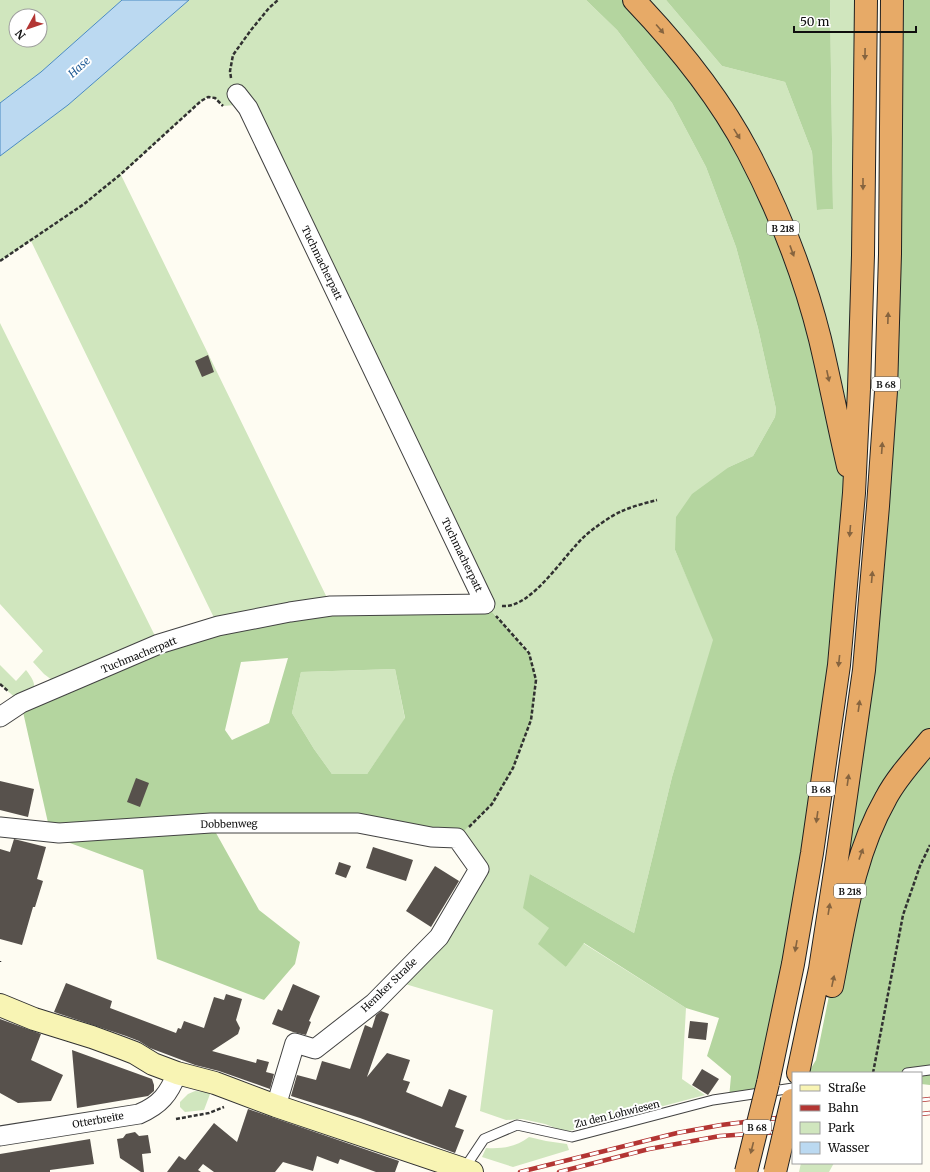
<svg xmlns="http://www.w3.org/2000/svg" width="930" height="1172" viewBox="0 0 930 1172" font-family="Merriweather,serif">
	<style>
		.green { fill: #d0e6be; fill-rule: evenodd }
		.forest { fill: #b4d59f; fill-rule: evenodd }
		.water { fill: #bbd9f1; stroke: #498ac1 }
		.building { fill: #57514c }
		.lines { fill: none; stroke-linecap: round; stroke-linejoin: round }
		.lane-casing { stroke: #424242; stroke-width: 11 }
		.street-casing { stroke: #424242; stroke-width: 21 }
		.secondary-casing { stroke: #313131; stroke-width: 24 }
		.highway-casing { stroke: #202020; stroke-width: 24 }
		.path { stroke: #313131; stroke-width: 2.5; stroke-dasharray: 4 2; stroke-linecap: butt }
		.lane { stroke: #fff; stroke-width: 9 }
		.street { stroke: #fff; stroke-width: 19 }
		.secondary { stroke: #f8f4b4; stroke-width: 22 }
		.highway { stroke: #e7aa67; stroke-width: 22 }
		.rail-casing { stroke: #b33533; stroke-width: 4.5 }
		.rail { stroke: #fff; stroke-width: 3; stroke-dasharray: 9; stroke-linecap: butt }
		.highway-bridge-casing { stroke: #202020; stroke-width: 24; stroke-linecap: butt }
		.highway-bridge { stroke: #e7aa67; stroke-width: 22 }
		.oneway { fill: #86643f }
		.labels { text-anchor: middle; dominant-baseline: central; stroke-width: 4; stroke-linejoin: round; paint-order: stroke }
		.shield { fill: #fff; stroke: #575757; stroke-width: 1 }
		.shield-label { font-size: 9px; font-weight: bold; fill: #0f0f0f }
		.street-label { font-size: 10px; fill: #0f0f0f; stroke: #fff }
		.water-label { font-size: 11px; font-style: italic; fill: #235d96; stroke: #fff }
	</style>
	<rect width="100%" height="100%" fill="#fefcf2"/>
	<!-- green -->
	<path class="green" d="M 0,0 L 122,0 L 41,72 L 0,103 ZM 16,16 L 40,16 L 40,40 L 16,40 Z
		M 189,0 L 586,0 L 617,30 L 672,103 L 706,167 L 736,247 L 758,328 L 776,409 L 775,417 L 753,456 L 729,467 L 675,550 L 714,640 L 672,777 L 634,933 L 530,874 L 549,928 L 566,967 L 583,943 L 686,1008 L 682,1079 L 705,1095 L 569,1131 L 558,1129 L 545,1124 L 522,1119 L 506,1120 L 480,1111 L 493,1010 L 395,981 L 479,869 L 457,838 L 492,804 L 529,652 L 485,604 L 236,105 L 223,106 L 215,98 L 208,97 L 201,101 L 121,175 L 331,606 L 218,626 L 31,241 L 0,261 L 0,156 L 68,105 Z
		M 634,0 L 666,0 L 722,66 L 785,82 L 812,152 L 818,210 L 833,209 L 830,0 L 866,0 L 854,493 Z
		M 0,323 L 159,644 L 52,680 L 44,674 L 33,662 L 43,651 L 0,604 Z
		M 0,665 L 16,681 L 26,670 C 40,688 34,688 21,703 L 0,684 Z
		M 395,669 L 405,719 L 367,774 L 332,774 L 314,749 L 292,713 L 301,672 Z
		M 195,1091 L 208,1092 L 210,1094 L 204,1110 L 185,1112 L 180,1107 L 180,1102 L 188,1094 Z
		M 529,1137 L 546,1141 L 567,1144 L 569,1150 L 513,1167 L 482,1157 L 486,1148 C 502,1149 516,1147 529,1137 Z
		M 801,1163 L 834,1163 L 829,1172 L 799,1172 Z"/>
	<!-- forest -->
	<path class="forest" d="M 586,0 L 634,0 L 769,195 L 854,493 L 839,665 L 765,1093 L 729,1098 L 731,1076 L 707,1056 L 719,1018 L 686,1008 L 584,943 L 566,967 L 538,944 L 549,928 L 523,908 L 530,874 L 634,933 L 672,777 L 713,640 L 675,550 L 676,517 L 692,494 L 729,467 L 753,456 L 775,417 L 776,409 L 758,328 L 736,247 L 706,167 L 672,103 L 617,30 Z
		M 666,0 L 830,0 L 833,209 L 817,210 L 812,152 L 785,82 L 722,66 Z
		M 892,0 L 930,0 L 930,1085 L 921,1084 L 921,1073 L 808,1073 L 816,1060 L 834,971 L 864,670 Z
		M 485,604 L 529,653 L 536,680 L 531,720 L 513,768 L 492,804 L 457,838 L 358,823 L 211,824 L 259,910 L 300,942 L 295,964 L 264,1000 L 157,959 L 143,870 L 51,836 L 21,703 L 159,644 L 290,612 ZM 288,658 L 269,723 L 232,740 L 225,730 L 241,662 ZM 395,669 L 405,718 L 367,774 L 332,774 L 314,749 L 292,713 L 301,672 Z"/>
	<!-- water -->
	<path class="water" d="M 122,0 L 189,0 L 68,105 L 0,156 L 0,103 L 41,72 Z"/>
	<!-- building -->
	<path class="building" d="M 208,355 L 214,372 L 202,377 L 195,361 Z
		M 136,778 L 149,783 L 140,807 L 127,802 Z
		M 0,781 L 34,789 L 28,817 L 0,810 Z
		M 14,839 L 46,847 L 37,879 L 43,881 L 35,907 L 33,907 L 22,945 L 0,939 L 0,849 L 10,852 Z
		M 373,847 L 413,860 L 406,881 L 366,868 Z
		M 339,862 L 351,866 L 346,878 L 335,874 Z
		M 435,866 L 459,881 L 431,927 L 406,911 Z
		M 66,983 L 112,1001 L 110,1008 L 176,1033 L 178,1028 L 181,1029 L 184,1021 L 204,1028 L 214,997 L 224,1000 L 226,994 L 242,999 L 236,1020 L 240,1028 L 238,1034 L 212,1051 L 256,1063 L 257,1059 L 269,1062 L 266,1072 L 274,1074 L 270,1089 L 219,1071 L 195,1065 L 150,1048 L 139,1041 L 126,1036 L 54,1012 Z
		M 293,984 L 320,996 L 309,1021 L 311,1022 L 306,1035 L 293,1032 L 272,1024 L 278,1009 L 282,1011 Z
		M 381,1011 L 389,1014 L 367,1077 L 387,1053 L 410,1060 L 403,1080 L 410,1082 L 406,1092 L 442,1107 L 449,1089 L 467,1096 L 455,1127 L 464,1130 L 455,1153 L 360,1118 L 291,1096 L 297,1075 L 316,1080 L 322,1061 L 350,1069 L 365,1025 L 372,1028 L 376,1015 Z
		M 0,1019 L 41,1034 L 31,1060 L 63,1075 L 51,1101 L 18,1103 L 0,1093 Z
		M 690,1021 L 708,1023 L 706,1040 L 688,1038 Z
		M 72,1050 L 152,1079 L 154,1085 L 154,1091 L 148,1096 L 77,1108 Z
		M 702,1069 L 719,1079 L 708,1095 L 692,1085 Z
		M 248,1109 L 399,1161 L 395,1172 L 376,1172 L 340,1159 L 338,1164 L 317,1156 L 313,1171 L 283,1162 L 275,1172 L 214,1172 L 203,1164 L 198,1170 L 201,1172 L 167,1172 L 179,1156 L 185,1160 L 214,1123 L 237,1142 Z
		M 135,1132 L 139,1136 L 148,1135 L 151,1153 L 142,1154 L 144,1172 L 141,1172 L 120,1158 L 117,1139 L 123,1138 L 126,1134 Z
		M 90,1139 L 94,1164 L 50,1170 L 50,1172 L 0,1172 L 0,1154 Z"/>
	<g class="lines">
		<!-- lane casing -->
		<g class="lane-casing">
			<path id="lane" d="M 907,1073 L 930,1070
				M 464,1169 L 484,1139 L 517,1125 L 572,1137 L 713,1100 L 793,1088"/>
		</g>
		<!-- street casing -->
		<g class="street-casing">
			<path id="street" d="M 0,717 L 21,703 L 159,644 L 218,626 L 290,612 L 331,606 L 485,604 L 248,108 L 237,94
				M 0,827 L 59,833 L 211,823 L 358,823 L 431,837 L 457,838 L 479,869 L 439,937 L 374,1003 L 315,1049 L 295,1043 L 276,1106
				M 0,1136 L 139,1114 C 160,1105 169,1094 177,1073"/>
		</g>
		<!-- secondary casing -->
		<g class="secondary-casing">
			<path id="secondary" d="M 0,1005 L 34,1019 L 92,1037 L 122,1048 L 135,1053 L 153,1064 L 177,1073 L 215,1083 L 276,1106 L 472,1172"/>
		</g>
		<!-- highway casing -->
		<g class="highway-casing">
			<path id="highway" d="M 634,0 C 677,45 719,97 748,152 C 779,211 804,275 820,339 C 830,381 838,423 848,466
				M 832,986 C 845,921 853,856 886,798 C 897,777 915,758 930,740
				M 798,1073 L 820,969 L 837,859 L 864,670 L 878,506 L 886,391 L 890,254 L 892,0
				M 768,1083 L 793,964 L 812,853 L 839,665 L 854,493 L 859,389 L 863,255 L 866,0"/>
		</g>
		<!-- path -->
		<path class="path" d="M 231,78 L 230,71 L 233,55 L 251,30 L 269,8 L 278,0
			M 0,261 L 84,204 L 121,174 L 201,101 L 208,97 L 215,98 L 223,106
			M 502,606 C 532,609 565,553 586,535 C 594,528 612,515 622,511 C 633,506 646,503 657,500
			M 0,684 L 9,692
			M 469,827 L 492,804 L 513,768 L 531,720 L 536,680 L 529,653 L 496,616
			M 0,962 L 0,961
			M 873,1073 L 903,915 L 920,866 L 930,845
			M 176,1119 L 209,1113 L 224,1107"/>
		<!-- lane -->
		<use href="#lane" class="lane"/>
		<!-- street -->
		<use href="#street" class="street"/>
		<!-- secondary -->
		<use href="#secondary" class="secondary"/>
		<!-- highway -->
		<use href="#highway" class="highway"/>
		<!-- rail casing -->
		<g class="rail-casing">
			<path id="rail" d="M 921,1100 L 930,1099
				M 921,1114 L 930,1113
				M 520,1172 L 677,1133 L 721,1125 L 793,1116
				M 559,1172 L 649,1149 L 720,1136 L 793,1131"/>
		</g>
		<!-- rail -->
		<use href="#rail" class="rail"/>
		<!-- highway-bridge casing -->
		<g class="highway-bridge-casing">
			<path id="highway-bridge" d="M 746,1172 L 768,1083
				M 775,1172 L 792,1100"/>
		</g>
		<!-- highway-bridge -->
		<use href="#highway-bridge" class="highway-bridge"/>
	</g>
	<!-- one-way arrows -->
	<defs><path id="oneway-solid" d="M-6-.8H1V-3.2L6.5 0L1 3.2V.8H-6Z"/></defs>
	<g class="oneway">
		<use href="#oneway-solid" transform="translate(660 29) rotate(49)"/>
		<use href="#oneway-solid" transform="translate(865 54) rotate(91)"/>
		<use href="#oneway-solid" transform="translate(737 134) rotate(58)"/>
		<use href="#oneway-solid" transform="translate(863 184) rotate(90)"/>
		<use href="#oneway-solid" transform="translate(792 251) rotate(70)"/>
		<use href="#oneway-solid" transform="translate(888 318) rotate(-88)"/>
		<use href="#oneway-solid" transform="translate(828 376) rotate(78)"/>
		<use href="#oneway-solid" transform="translate(882 448) rotate(-86)"/>
		<use href="#oneway-solid" transform="translate(850 531) rotate(95)"/>
		<use href="#oneway-solid" transform="translate(872 577) rotate(-85)"/>
		<use href="#oneway-solid" transform="translate(839 661) rotate(96)"/>
		<use href="#oneway-solid" transform="translate(859 706) rotate(-82)"/>
		<use href="#oneway-solid" transform="translate(848 780) rotate(-82)"/>
		<use href="#oneway-solid" transform="translate(817 817) rotate(98)"/>
		<use href="#oneway-solid" transform="translate(861 854) rotate(-70)"/>
		<use href="#oneway-solid" transform="translate(829 909) rotate(-81)"/>
		<use href="#oneway-solid" transform="translate(796 946) rotate(100)"/>
		<use href="#oneway-solid" transform="translate(833 981) rotate(-78)"/>
		<use href="#oneway-solid" transform="translate(752 1148) rotate(104)"/>
	</g>
	<g class="labels">
		<!-- shield labels -->
		<g class="shield">
			<rect x="767" y="221" width="32" height="14" rx="3"/>
			<rect x="872" y="377" width="28" height="14" rx="3"/>
			<rect x="807" y="782" width="28" height="14" rx="3"/>
			<rect x="834" y="884" width="32" height="14" rx="3"/>
			<rect x="743" y="1120" width="28" height="14" rx="3"/>
		</g>
		<g class="shield-label">
			<text x="783" y="228">B 218</text>
			<text x="886" y="384">B 68</text>
			<text x="821" y="789">B 68</text>
			<text x="850" y="891">B 218</text>
			<text x="757" y="1127">B 68</text>
		</g>
		<!-- street labels -->
		<g class="street-label">
			<text transform="translate(322 263) rotate(64)">Tuchmacherpatt</text>
			<text transform="translate(462 555) rotate(64)">Tuchmacherpatt</text>
			<text transform="translate(139 655) rotate(-22)">Tuchmacherpatt</text>
			<text transform="translate(229 824) rotate(-1)">Dobbenweg</text>
			<text transform="translate(389 985) rotate(-44)">Hemker Straße</text>
			<text transform="translate(617 1114) rotate(-14)">Zu den Lohwiesen</text>
			<text transform="translate(98 1120) rotate(-10)">Otterbreite</text>
		</g>
		<!-- water labels -->
		<g class="water-label">
			<text transform="translate(79 67) rotate(-42)">Hase</text>
		</g>
	</g>
	<!-- legend -->
	<rect x="792" y="1072" width="130" height="92" fill="#ffffff" stroke="#9f9f9f"/>
	<rect x="800" y="1085" width="20" height="6" fill="#f8f4b4" stroke="#9f9f9f"/>
	<text x="828" y="1092" font-size="12" fill="#0f0f0f">Straße</text>
	<rect x="800" y="1105" width="20" height="6" fill="#b33533" stroke="#9f9f9f"/>
	<text x="828" y="1112" font-size="12" fill="#0f0f0f">Bahn</text>
	<rect x="800" y="1122" width="20" height="12" fill="#d0e6be" stroke="#9f9f9f"/>
	<text x="828" y="1132" font-size="12" fill="#0f0f0f">Park</text>
	<rect x="800" y="1142" width="20" height="12" fill="#bbd9f1" stroke="#9f9f9f"/>
	<text x="828" y="1152" font-size="12" fill="#0f0f0f">Wasser</text>
	<!-- north arrow -->
	<g transform="translate(28 28) rotate(230)"><circle r="19" fill="#ffffff" stroke="#9f9f9f"/>
	<path d="M0-3L7 15L0 10L-7 15Z" fill="#b33533"/>
	<text y="-6" font-size="11" font-weight="bold" text-anchor="middle" fill="#0f0f0f">N</text>
	</g>
	<!-- scale -->
	<path d="M794 26v6h122v-6" fill="none" stroke="#0f0f0f" stroke-width="2"/>
	<text x="800" y="26" font-size="12" fill="#0f0f0f" stroke="#ffffff" stroke-width="3" paint-order="stroke">50 m</text>
</svg>
